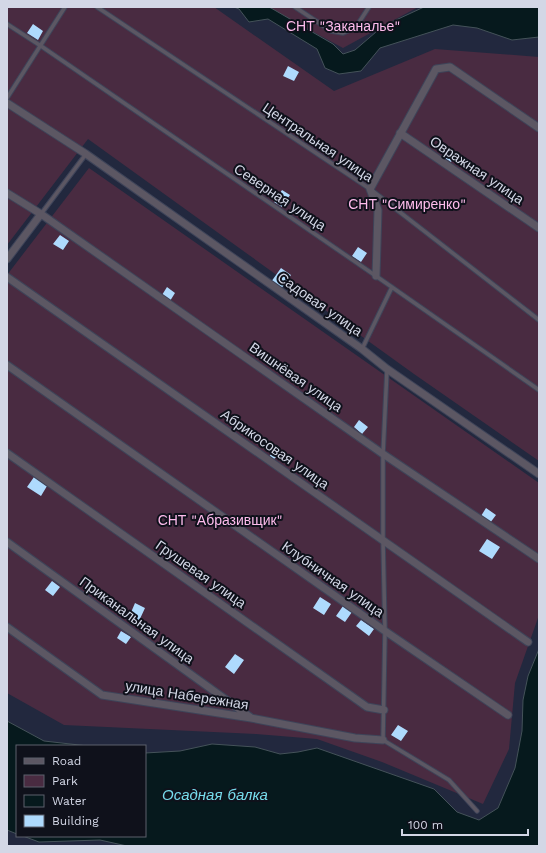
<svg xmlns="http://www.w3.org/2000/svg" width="546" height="853" viewBox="0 0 546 853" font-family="'Work Sans',sans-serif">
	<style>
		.green { fill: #492b41 }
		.water { fill: #06191d; stroke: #445259 }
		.building { fill: #aedafd }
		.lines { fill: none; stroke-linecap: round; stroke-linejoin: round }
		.lane-casing { stroke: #3e4459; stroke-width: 5.5 }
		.street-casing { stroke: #3e4459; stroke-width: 9 }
		.lane { stroke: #5c5763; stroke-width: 3.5 }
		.street { stroke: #5c5763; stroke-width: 7 }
		.labels { text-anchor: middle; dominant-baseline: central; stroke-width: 4; stroke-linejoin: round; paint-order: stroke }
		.park-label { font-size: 14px; fill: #febcec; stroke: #0f111b }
		.street-label { font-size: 14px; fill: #d3d7e6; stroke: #0f111b }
		.water-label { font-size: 15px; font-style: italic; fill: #77dbec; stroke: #0f111b }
	</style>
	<rect width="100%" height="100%" fill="#22283e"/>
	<!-- green -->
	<path class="green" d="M 7,7 L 214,7 L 334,91 L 435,49 L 539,57 L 539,461 L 414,374 L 88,139 L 7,245 Z
		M 267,7 L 418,7 L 343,48 Z
		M 89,168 L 539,483 L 539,615 L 515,683 L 509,749 L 483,804 L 382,762 L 317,739 L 256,734 L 64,725 L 7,693 L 7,275 Z"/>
	<!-- water -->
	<path class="water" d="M 234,7 L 268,7 L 271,8 L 333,44 L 343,54 L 355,50 L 383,26 L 424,7 L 539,7 L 539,37 L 512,40 L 477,28 L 453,25 L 380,48 L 361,71 L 339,74 L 325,68 L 317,49 L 268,19 L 249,22 L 239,9 Z
		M 539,649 L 539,846 L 127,846 L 100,840 L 39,842 L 23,836 L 145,836 L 145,753 L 180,751 L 212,744 L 255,747 L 280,754 L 298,752 L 317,748 L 434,789 L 457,812 L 479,820 L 498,808 L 515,768 L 522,731 L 523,700 L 528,676 Z
		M 7,721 L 44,741 L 88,746 L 17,746 L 17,834 L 7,830 Z"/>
	<!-- building -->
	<path class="building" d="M 33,24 L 43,31 L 38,40 L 27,33 Z
		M 288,66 L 299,72 L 294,81 L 283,76 Z
		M 447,149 L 456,155 L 451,162 L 443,157 Z
		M 282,190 L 290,195 L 282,207 L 274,202 Z
		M 60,235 L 69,241 L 63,250 L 53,244 Z
		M 358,247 L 367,253 L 361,262 L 352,256 Z
		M 281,268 L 291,275 L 281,289 L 271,282 Z
		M 167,287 L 175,293 L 170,301 L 162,295 Z
		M 359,420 L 368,427 L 362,434 L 354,427 Z
		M 273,451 L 278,455 L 273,460 L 269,457 Z
		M 34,477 L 47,486 L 41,496 L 27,487 Z
		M 486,508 L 496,515 L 490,523 L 481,516 Z
		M 487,539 L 500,547 L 492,559 L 479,551 Z
		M 52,581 L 60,587 L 53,596 L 45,590 Z
		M 320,597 L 331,604 L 324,615 L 313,608 Z
		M 135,603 L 145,608 L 139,621 L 129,617 Z
		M 343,606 L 352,612 L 345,622 L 336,616 Z
		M 361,620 L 374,629 L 369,636 L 356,626 Z
		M 121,631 L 131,637 L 126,644 L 117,638 Z
		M 235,654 L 244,660 L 234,674 L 225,667 Z
		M 398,725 L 408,731 L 401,741 L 391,735 Z"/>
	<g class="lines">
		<!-- lane casing -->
		<g class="lane-casing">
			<path id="lane" d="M 97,7 L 370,189 L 539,320
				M 295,7 L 331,31 L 343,33 L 356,27 L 369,7
				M 7,24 L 41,46 L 376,276 L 539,390
				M 7,98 L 65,7
				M 41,214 L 86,154
				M 362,349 L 392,287
				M 387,370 L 383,454 L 383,540 L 385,631 L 383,740 L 449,780 L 477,811"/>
		</g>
		<!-- street casing -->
		<g class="street-casing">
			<path id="street" d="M 7,103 L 86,154 L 362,349 L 387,369 L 539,474
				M 400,133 L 539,228
				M 7,193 L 41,214 L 383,454 L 539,559
				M 7,259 L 41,214
				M 376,276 L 378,210 L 370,189 L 436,69 L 450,67 L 539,128
				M 7,277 L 528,642
				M 7,365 L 385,631 L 508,715
				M 7,453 L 367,707 L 384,710
				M 7,542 L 250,717
				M 7,627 L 102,695 L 251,718 L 355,738 L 383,740"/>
		</g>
		<!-- lane -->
		<use href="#lane" class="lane"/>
		<!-- street -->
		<use href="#street" class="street"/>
	</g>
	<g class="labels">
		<!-- park labels -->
		<g class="park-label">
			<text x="343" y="26">СНТ "Заканалье"</text>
			<text x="407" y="204">СНТ "Симиренко"</text>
			<text x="220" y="520">СНТ "Абразивщик"</text>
		</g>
		<!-- street labels -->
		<g class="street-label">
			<text transform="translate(318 142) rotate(34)">Центральная улица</text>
			<text transform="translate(477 170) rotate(34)">Овражная улица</text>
			<text transform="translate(280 197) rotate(34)">Северная улица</text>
			<text transform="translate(320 304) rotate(35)">Садовая улица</text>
			<text transform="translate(296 377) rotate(35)">Вишнёвая улица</text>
			<text transform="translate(275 449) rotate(35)">Абрикосовая улица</text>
			<text transform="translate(201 574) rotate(35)">Грушевая улица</text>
			<text transform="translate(333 579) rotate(35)">Клубничная улица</text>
			<text transform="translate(137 620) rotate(36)">Приканальная улица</text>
			<text transform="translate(187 695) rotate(9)">улица Набережная</text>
		</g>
		<!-- water labels -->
		<g class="water-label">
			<text x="215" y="795">Осадная балка</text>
		</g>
	</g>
	<!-- border -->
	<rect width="546" height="853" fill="none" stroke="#d3d7e6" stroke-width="16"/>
	<!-- legend -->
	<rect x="16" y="745" width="130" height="92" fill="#0f111b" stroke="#5d606c"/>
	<rect x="24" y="758" width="20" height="6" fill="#5c5763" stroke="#5d606c"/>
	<text x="52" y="765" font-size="12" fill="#d3d7e6">Road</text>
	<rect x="24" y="775" width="20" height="12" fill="#492b41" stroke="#5d606c"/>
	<text x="52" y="785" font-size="12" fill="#d3d7e6">Park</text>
	<rect x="24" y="795" width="20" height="12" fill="#06191d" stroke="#5d606c"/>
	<text x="52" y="805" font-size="12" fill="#d3d7e6">Water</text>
	<rect x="24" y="815" width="20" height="12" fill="#aedafd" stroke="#5d606c"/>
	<text x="52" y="825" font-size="12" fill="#d3d7e6">Building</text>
	<!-- scale -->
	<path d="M402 829v6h126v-6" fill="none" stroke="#d3d7e6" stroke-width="2"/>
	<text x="408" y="829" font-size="12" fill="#d3d7e6" stroke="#0f111b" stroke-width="3" paint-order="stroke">100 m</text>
</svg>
